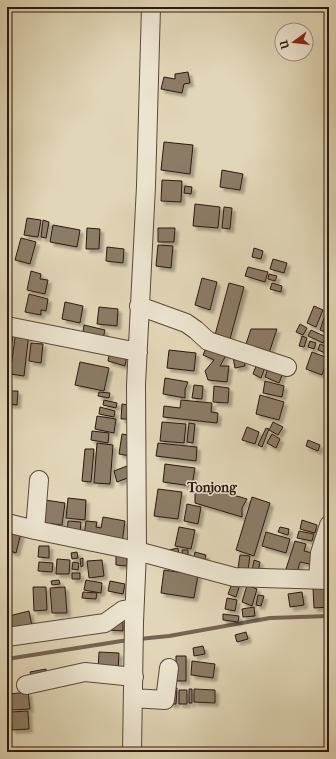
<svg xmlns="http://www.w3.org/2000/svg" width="336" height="759" viewBox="0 0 336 759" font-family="'IM FELL French Canon',serif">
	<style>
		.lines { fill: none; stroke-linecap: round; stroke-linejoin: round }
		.stream { stroke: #746452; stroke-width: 4 }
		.building { fill: #8b7b66; stroke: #2d190f; filter: url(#shadow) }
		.minor-casing { stroke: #5a4839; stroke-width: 20 }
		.minor { stroke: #ece4d0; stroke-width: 18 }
		.labels { text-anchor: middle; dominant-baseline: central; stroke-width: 3; stroke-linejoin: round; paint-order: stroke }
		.quarter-label { font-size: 14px; font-weight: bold; fill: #2d190f; stroke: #ece4d0 }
	</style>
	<defs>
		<filter id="shadow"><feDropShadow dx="3.5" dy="3.5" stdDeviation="1" flood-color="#0004"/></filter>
	</defs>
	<rect width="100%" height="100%" fill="#e1d6b7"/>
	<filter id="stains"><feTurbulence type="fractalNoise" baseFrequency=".005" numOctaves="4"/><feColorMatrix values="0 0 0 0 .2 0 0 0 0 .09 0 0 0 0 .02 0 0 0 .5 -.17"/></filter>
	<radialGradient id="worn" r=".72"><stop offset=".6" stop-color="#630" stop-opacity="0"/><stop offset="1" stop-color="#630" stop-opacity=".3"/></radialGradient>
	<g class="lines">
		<!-- stream -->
		<path class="stream" d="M 139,639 L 169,636 L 270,618 L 329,616
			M 7,659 L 128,640"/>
	</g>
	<!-- building -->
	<path class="building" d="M 188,72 L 190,83 L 184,84 L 182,93 L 161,89 L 164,77 L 175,79 L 175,74 Z
		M 164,142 L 193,145 L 190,174 L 161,170 Z
		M 222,170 L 243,174 L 240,190 L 220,187 Z
		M 162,180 L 182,181 L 181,202 L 161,201 Z
		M 185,186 L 192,187 L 191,194 L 184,193 Z
		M 195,204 L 220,207 L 218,228 L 193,226 Z
		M 224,207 L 232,208 L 230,229 L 222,228 Z
		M 27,218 L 41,220 L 38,237 L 24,235 Z
		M 43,220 L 49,222 L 46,238 L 41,237 Z
		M 53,225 L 80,230 L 77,247 L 50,242 Z
		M 87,228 L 100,229 L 99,249 L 86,249 Z
		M 158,228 L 175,228 L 174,242 L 158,242 Z
		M 21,238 L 36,242 L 30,264 L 15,260 Z
		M 158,245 L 173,246 L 171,268 L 156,266 Z
		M 107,247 L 124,249 L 123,263 L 106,261 Z
		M 254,248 L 263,251 L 261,259 L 252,257 Z
		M 273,259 L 287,263 L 284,273 L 270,269 Z
		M 248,267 L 268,272 L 265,282 L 245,276 Z
		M 31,271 L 41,274 L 40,279 L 48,280 L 45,294 L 27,290 Z
		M 269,274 L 277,276 L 275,281 L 268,279 Z
		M 202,278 L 217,282 L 210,310 L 195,305 Z
		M 229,283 L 244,287 L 230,339 L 215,335 Z
		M 272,283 L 282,286 L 281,292 L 270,289 Z
		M 29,294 L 48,299 L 46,311 L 41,310 L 41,315 L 25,312 Z
		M 65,302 L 83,306 L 80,323 L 62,319 Z
		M 314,306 L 323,310 L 316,327 L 307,323 Z
		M 99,307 L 118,309 L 117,326 L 97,324 Z
		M 326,312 L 329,313 L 329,334 L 320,330 Z
		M 300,324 L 307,328 L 303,335 L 296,332 Z
		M 84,325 L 105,330 L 102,343 L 82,338 Z
		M 251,329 L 277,329 L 268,356 L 245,347 Z
		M 311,330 L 326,337 L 323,343 L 308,336 Z
		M 16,331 L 29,333 L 24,376 L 10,374 Z
		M 7,333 L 13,334 L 9,365 L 7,364 Z
		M 302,336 L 307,338 L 304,347 L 299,346 Z
		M 310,341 L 316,343 L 314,349 L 308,347 Z
		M 31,343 L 43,344 L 41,363 L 29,361 Z
		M 320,344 L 327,347 L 325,353 L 318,350 Z
		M 207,346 L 228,352 L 220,366 L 229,366 L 227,382 L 208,380 L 205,371 L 214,360 L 203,355 Z
		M 169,350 L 196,353 L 194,371 L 167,368 Z
		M 110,351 L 127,355 L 125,366 L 108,361 Z
		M 312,352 L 328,358 L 322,375 L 306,369 Z
		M 243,355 L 245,366 L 235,368 L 233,357 Z
		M 258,361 L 266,365 L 261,378 L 253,374 Z
		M 80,362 L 109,368 L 104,391 L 75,385 Z
		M 270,363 L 285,368 L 279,383 L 265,377 Z
		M 165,378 L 188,382 L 185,390 L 185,398 L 163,394 Z
		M 265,381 L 284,386 L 282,397 L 263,393 Z
		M 194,385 L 203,386 L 202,399 L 192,398 Z
		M 214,386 L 229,388 L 228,403 L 213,402 Z
		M 7,391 L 18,391 L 17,405 L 7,404 Z
		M 99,392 L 110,393 L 109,398 L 98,396 Z
		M 260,395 L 284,402 L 279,420 L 256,414 Z
		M 104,400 L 117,403 L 116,408 L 103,405 Z
		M 181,400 L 212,403 L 211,412 L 218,413 L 217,423 L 163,417 L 164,406 L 180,408 Z
		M 122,404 L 128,405 L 127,419 L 121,419 Z
		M 100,407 L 115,411 L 114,417 L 99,414 Z
		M 97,416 L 116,419 L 114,433 L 95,429 Z
		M 162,422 L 186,424 L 184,443 L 160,441 Z
		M 273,422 L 283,427 L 278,435 L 269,430 Z
		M 189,423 L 195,424 L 193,443 L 187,442 Z
		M 247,427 L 259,432 L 255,444 L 242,440 Z
		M 266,428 L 269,429 L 262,447 L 258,445 Z
		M 92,431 L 109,433 L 108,443 L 91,440 Z
		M 122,434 L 133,436 L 130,456 L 119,454 Z
		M 272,434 L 280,439 L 276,448 L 267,443 Z
		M 308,440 L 320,445 L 318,451 L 306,446 Z
		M 97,443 L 113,445 L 110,484 L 94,483 Z
		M 158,443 L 197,447 L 196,461 L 156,456 Z
		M 85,449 L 94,449 L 91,482 L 82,481 Z
		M 165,464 L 195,468 L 192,486 L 163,482 Z
		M 127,466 L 130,477 L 117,482 L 114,471 Z
		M 200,485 L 247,499 L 242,508 L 242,517 L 195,503 L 195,493 Z
		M 158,489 L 182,492 L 178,519 L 154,516 Z
		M 252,497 L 270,503 L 254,556 L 236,550 Z
		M 68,498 L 86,500 L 85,520 L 66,518 Z
		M 45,500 L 65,503 L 62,525 L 43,523 Z
		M 187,504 L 201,507 L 198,524 L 184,521 Z
		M 103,517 L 125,521 L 122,543 L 84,536 L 86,521 L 97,522 L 96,527 L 101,528 Z
		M 302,520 L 317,525 L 315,533 L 300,529 Z
		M 68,521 L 81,522 L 80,532 L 67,531 Z
		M 179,527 L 195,530 L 191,549 L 175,546 Z
		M 280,527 L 289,529 L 288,535 L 278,532 Z
		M 7,530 L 21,533 L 16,553 L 7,550 Z
		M 299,531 L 314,534 L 312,541 L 297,538 Z
		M 266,532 L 290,539 L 286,553 L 262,546 Z
		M 295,541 L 306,544 L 304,551 L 317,554 L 314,565 L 300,562 L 297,573 L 286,569 Z
		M 39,546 L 49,546 L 49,558 L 38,557 Z
		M 178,548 L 179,556 L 170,558 L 169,550 Z
		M 182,550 L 188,550 L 188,557 L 183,557 Z
		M 77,552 L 78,558 L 72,559 L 71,553 Z
		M 195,552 L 206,555 L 204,563 L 193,560 Z
		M 116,555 L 127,556 L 127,566 L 116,565 Z
		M 240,555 L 250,556 L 248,570 L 238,568 Z
		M 83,558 L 83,566 L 81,567 L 80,559 Z
		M 57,559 L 70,560 L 69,574 L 56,574 Z
		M 102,560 L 104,576 L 89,578 L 87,561 Z
		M 254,560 L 260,562 L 258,572 L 252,571 Z
		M 39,562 L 53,563 L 52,572 L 38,571 Z
		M 73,562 L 79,563 L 78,570 L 72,569 Z
		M 164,570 L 198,575 L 194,598 L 161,593 Z
		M 72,573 L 80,573 L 80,579 L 72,579 Z
		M 59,580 L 60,584 L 52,585 L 51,581 Z
		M 86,580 L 102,583 L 101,593 L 84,590 Z
		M 110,581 L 125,584 L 123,594 L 108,591 Z
		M 233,581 L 240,584 L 236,597 L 228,594 Z
		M 247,585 L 257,589 L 252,606 L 242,602 Z
		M 33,587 L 46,587 L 47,610 L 34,611 Z
		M 65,587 L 67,613 L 52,613 L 50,588 Z
		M 329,587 L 329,607 L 314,608 L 313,588 Z
		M 83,592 L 97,593 L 96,599 L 82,598 Z
		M 302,592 L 304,605 L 290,607 L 288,594 Z
		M 258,595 L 264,596 L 261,606 L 256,605 Z
		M 227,598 L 237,600 L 235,611 L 225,609 Z
		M 254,607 L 255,616 L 243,617 L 242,609 Z
		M 29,611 L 32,626 L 12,630 L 9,616 Z
		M 223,614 L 239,616 L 238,622 L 223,620 Z
		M 109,621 L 123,622 L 123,631 L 109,630 Z
		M 246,632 L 248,639 L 237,642 L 235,635 Z
		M 203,646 L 205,654 L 194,656 L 193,648 Z
		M 99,652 L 119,653 L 118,671 L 98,670 Z
		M 176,656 L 186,656 L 186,681 L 176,681 Z
		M 192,661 L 215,664 L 213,678 L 191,675 Z
		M 46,669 L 47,676 L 32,679 L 30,672 Z
		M 171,688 L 177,688 L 176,704 L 170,704 Z
		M 189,689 L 192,689 L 192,703 L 189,703 Z
		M 194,689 L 215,690 L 215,703 L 194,702 Z
		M 179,690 L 187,690 L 187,704 L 179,704 Z
		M 28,692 L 30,709 L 12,710 L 10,694 Z
		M 28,711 L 29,729 L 12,730 L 11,712 Z"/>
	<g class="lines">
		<!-- minor casing -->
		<g class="minor-casing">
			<path id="minor" d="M 139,306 L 186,323 L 196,330 L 208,341 L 287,367
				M 7,326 L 138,352
				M 39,480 L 35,530 L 137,551 L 234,577 L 329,580
				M 7,523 L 35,530
				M 318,579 L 320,553 L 329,525
				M 7,637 L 105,623 L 123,610 L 134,608
				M 26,685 L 85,672 L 134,677
				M 133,698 L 165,700 L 169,668
				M 132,752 L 134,622 L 137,551 L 136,385 L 146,186 L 151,7"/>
		</g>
		<!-- minor -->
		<use href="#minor" class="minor"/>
	</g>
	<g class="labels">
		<!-- quarter labels -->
		<g class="quarter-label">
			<text x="212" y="487">Tonjong</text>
		</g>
	</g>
	<!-- margin -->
	<rect width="336" height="759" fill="none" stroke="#e1d6b7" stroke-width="24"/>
	<rect x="8" y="8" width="320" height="743" fill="none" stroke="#2d190f" stroke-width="2"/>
	<rect x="12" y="12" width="312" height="735" fill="none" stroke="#2d190f"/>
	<!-- north arrow -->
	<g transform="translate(294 42) rotate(255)"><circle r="19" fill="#ece4d0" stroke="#a09383"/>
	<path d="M0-3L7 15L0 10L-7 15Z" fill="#8f2418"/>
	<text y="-6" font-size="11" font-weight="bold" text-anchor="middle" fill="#2d190f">U</text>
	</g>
	<rect width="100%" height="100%" filter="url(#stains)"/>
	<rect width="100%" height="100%" fill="url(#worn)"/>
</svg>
